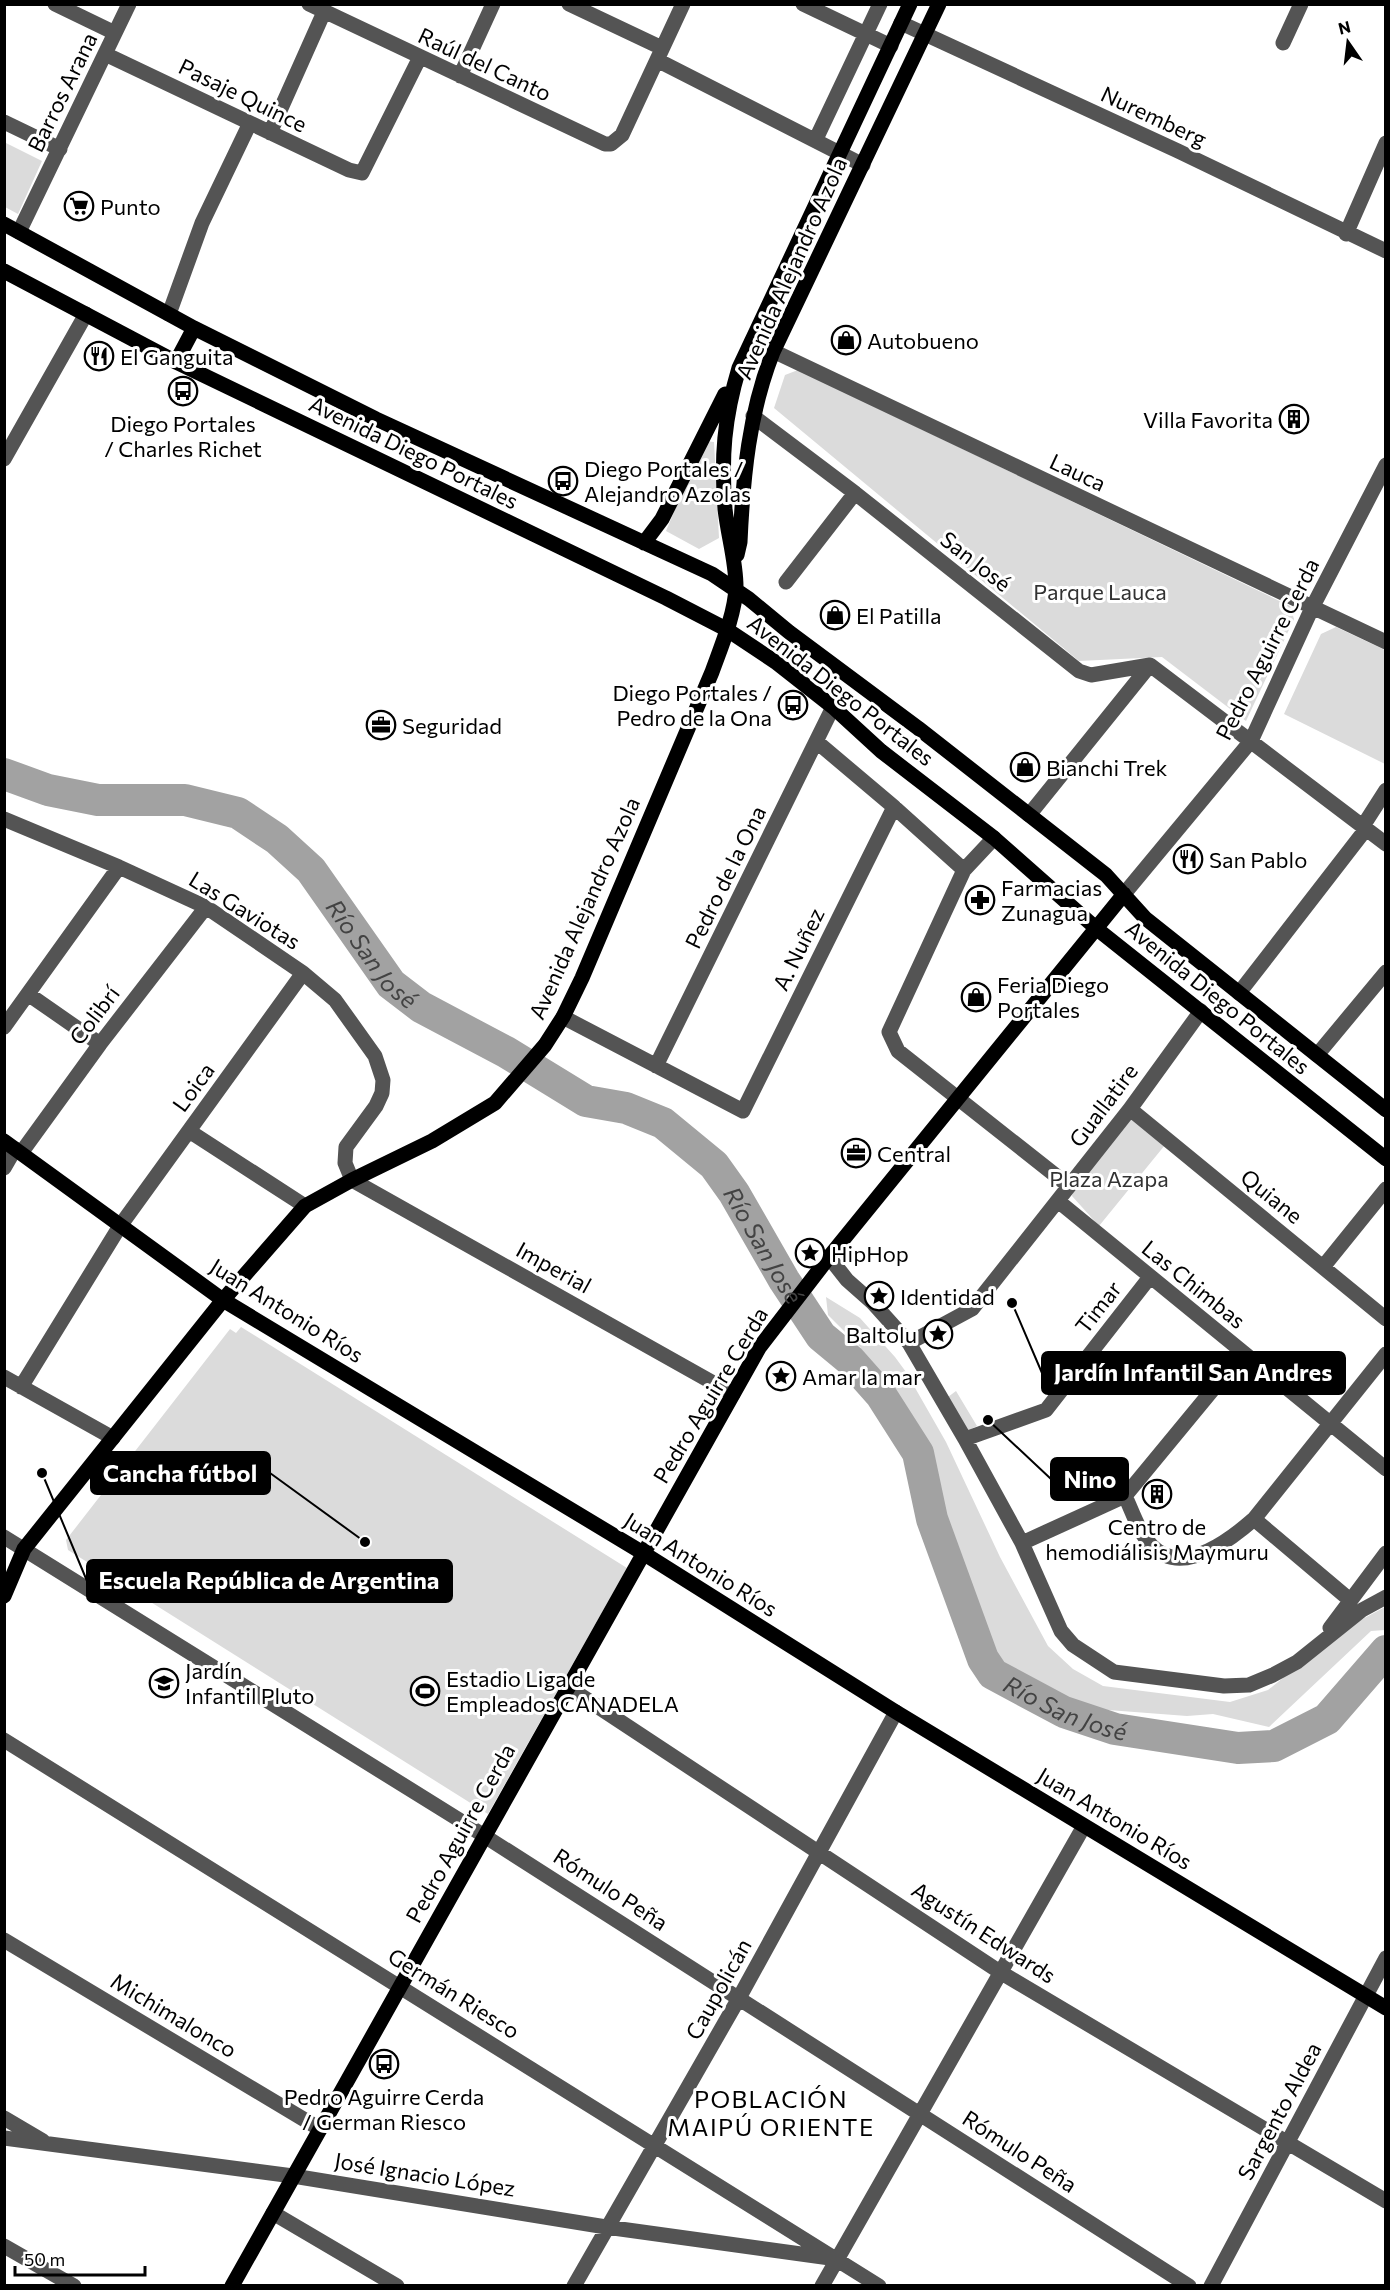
<svg xmlns="http://www.w3.org/2000/svg" width="1390" height="2290" viewBox="0 0 1390 2290" font-family="Commissioner,sans-serif">
	<style>
		.green { fill: #dbdbdb }
		.lines { fill: none; stroke-linecap: round; stroke-linejoin: round }
		.river { stroke: #a2a2a2; stroke-width: 32 }
		.minor { stroke: #545454; stroke-width: 15 }
		.major { stroke: #000; stroke-width: 15 }
		.labels { text-anchor: middle; dominant-baseline: central; stroke-width: 6; stroke-linejoin: round; paint-order: stroke }
		.street-label { font-size: 22px; fill: #000; stroke: #fff }
		.poi-label { font-size: 22px; fill: #000; stroke: #fff; text-anchor: start }
		.park-label { font-size: 22px; fill: #323232; stroke: #fff }
		.water-label { font-size: 24px; font-style: italic; fill: #434343; stroke: #fff }
		.neighbourhood-label { font-size: 24px; letter-spacing: 1.5px; fill: #000; stroke: #fff }
		.leader { fill: none; stroke: #000; stroke-width: 2 }
		.callout-dot { fill: #000; stroke: #fff; stroke-width: 2 }
		.callout { fill: #000; stroke: #000; stroke-width: 2 }
		.callout-label { font-size: 24px; text-anchor: middle; font-weight: bold; fill: #fff }
	</style>
	<rect width="100%" height="100%" fill="#fff"/>
	<!-- green -->
	<path class="green" d="M 4,142 L 42,161 L 18,214 L 5,207 Z
		M 798,370 L 1290,606 L 1294,619 L 1246,721 L 1162,657 L 1079,661 L 774,408 L 785,375 Z
		M 704,441 L 714,442 L 719,538 L 699,549 L 666,531 Z
		M 1336,627 L 1385,650 L 1385,764 L 1284,714 L 1321,634 Z
		M 1130,1117 L 1165,1145 L 1099,1226 L 1072,1196 L 1075,1182 Z
		M 826,1297 L 860,1318 L 895,1357 L 906,1372 L 946,1442 L 1000,1557 L 1048,1646 L 1073,1669 L 1103,1686 L 1230,1702 L 1268,1690 L 1342,1630 L 1385,1607 L 1385,1630 L 1371,1631 L 1269,1727 L 1213,1714 L 1187,1716 L 1095,1709 L 1040,1685 L 1007,1675 L 994,1662 L 986,1646 L 983,1621 L 945,1549 L 938,1499 L 909,1433 L 891,1396 L 860,1347 L 828,1315 Z
		M 241,1327 L 627,1568 L 488,1814 L 68,1550 L 66,1540 L 230,1329 L 236,1333 Z
		M 956,1391 L 977,1426 L 967,1431 L 948,1397 Z"/>
	<g class="lines">
		<!-- river -->
		<path class="river" id="s1" d="M 4,774 L 48,790 L 98,800 L 185,800 L 238,813 L 277,839 L 311,870 L 391,984 L 421,1007 L 506,1052 L 586,1101 L 626,1108 L 663,1123 L 714,1165 L 734,1193 L 784,1280 L 821,1336 L 850,1360 L 881,1395 L 918,1453 L 932,1519 L 983,1659 L 993,1674 L 1064,1712 L 1115,1729 L 1238,1748 L 1274,1746 L 1327,1719 L 1386,1651"/>
		<!-- minor -->
		<path class="minor" d="M 55,4 L 115,33
			M 309,4 L 605,144 L 611,144 L 622,135 L 683,4
			M 569,4 L 662,48
			M 803,4 L 891,46
			M 901,23 L 1178,151 L 1386,251
			M 1283,43 L 1301,4
			M 105,54 L 349,170 L 362,173 L 420,57
			M 657,60 L 863,165
			M 460,76 L 493,4
			M 4,122 L 60,149
			M 270,133 L 324,12
			M 816,139 L 880,4
			M 19,232 L 129,4
			M 1346,234 L 1386,143
			M 169,314 L 202,223 L 250,123
			M 752,341 L 1386,642
			M 753,416 L 855,493 L 1079,671 L 1091,675 L 1150,665 L 1386,844
			M 4,459 L 86,314
			M 786,582 L 855,493
			M 817,742 L 894,807 L 964,870
			M 1029,815 L 1150,665
			M 4,819 L 119,867 L 206,907 L 303,973 L 335,1000 L 375,1056 L 383,1080 L 382,1093 L 376,1106 L 346,1147 L 345,1163 L 352,1180 L 733,1394
			M 1363,826 L 1386,790
			M 994,838 L 964,870 L 889,1032 L 898,1051 L 1069,1186
			M 1124,894 L 1251,741 L 1312,608 L 1386,465
			M 1239,993 L 1366,829
			M 28,994 L 100,1044
			M 563,1017 L 743,1111 L 894,807
			M 4,1027 L 119,867
			M 1317,1055 L 1386,972
			M 656,1066 L 833,707
			M 1130,1109 L 1386,1319
			M 189,1131 L 305,1206
			M 21,1153 L 100,1044 L 206,907
			M 4,1168 L 15,1149
			M 1058,1201 L 1386,1469
			M 829,1257 L 847,1280 L 873,1303 L 909,1343 L 965,1439 L 1022,1543 L 1061,1631 L 1073,1645 L 1114,1672 L 1224,1686 L 1249,1685 L 1273,1675 L 1297,1662 L 1362,1610 L 1386,1597
			M 1323,1267 L 1386,1189
			M 909,1343 L 972,1309 L 1130,1109 L 1201,1011
			M 4,1377 L 113,1438
			M 21,1387 L 120,1226 L 303,973
			M 965,1439 L 1046,1410 L 1150,1277
			M 1125,1496 C 1133,1513 1139,1533 1152,1546 C 1182,1577 1230,1540 1254,1519 L 1386,1354
			M 1254,1519 L 1350,1600
			M 4,1537 L 461,1821 L 1189,2286
			M 1022,1543 L 1125,1496 L 1243,1353
			M 1330,1628 L 1386,1553
			M 568,1687 L 1000,1972 L 1386,2201
			M 4,1740 L 879,2286
			M 4,1940 L 320,2129
			M 4,2118 L 43,2141
			M 4,2138 L 293,2176 L 606,2227 L 830,2258
			M 273,2213 L 397,2286
			M 4,2246 L 74,2286
			M 574,2286 L 739,1998 L 896,1712
			M 822,2286 L 1084,1826
			M 1211,2286 L 1386,1958"/>
		<!-- major -->
		<path class="major" d="M 4,224 L 194,328 L 376,419 L 712,574 L 749,599 L 789,632 L 918,728 L 1106,875 L 1145,918 L 1386,1110
			M 4,271 L 176,362 L 666,598 L 726,629 L 777,663 L 833,707 L 881,751 L 994,838 L 1097,929 L 1386,1159
			M 176,362 L 194,328
			M 644,543 L 662,519 L 725,394
			M 737,555 L 740,542 C 743,476 749,413 773,352 L 939,4
			M 4,1141 L 223,1300 L 643,1553 L 896,1712 L 1386,2008
			M 4,1596 L 24,1549 L 223,1300 L 305,1206 L 352,1180 L 432,1141 L 495,1103 L 545,1045 L 563,1017 L 582,978 L 712,672 C 721,647 735,614 736,587 C 736,561 728,536 725,509 C 721,458 724,418 739,368 L 910,4
			M 232,2286 L 759,1348 L 829,1257 L 1124,894"/>
	</g>
	<!-- icons -->
	<defs>
		<g id="supermarket-ring" transform="scale(1.5)"><circle r="9.5" fill="#fff" stroke="#000" stroke-width="1.5"/><path d="M-6-5.5h2.5l.6 2H6L4.5 2H-2.5L-4.4-4H-6ZM-1.5 3.2a1.3 1.3 0 1 0 .1 0ZM3 3.2a1.3 1.3 0 1 0 .1 0Z" fill="#000"/></g>
		<g id="shop-ring" transform="scale(1.5)"><circle r="9.5" fill="#fff" stroke="#000" stroke-width="1.5"/><path d="M-5-2.5h2.3a2.7 3.5 0 0 1 5.4 0H5L5.5 6h-11ZM-1.5-2.5h3a1.5 2.3 0 0 0-3 0Z" fill="#000"/></g>
		<g id="restaurant-ring" transform="scale(1.5)"><circle r="9.5" fill="#fff" stroke="#000" stroke-width="1.5"/><path d="M-5-6h1v4h1v-4h1v4h1v-4h1v5L-1.5 .5V6h-2V.5L-5-1ZM5-6V6H3V1.5H1.5Q1.5-4 5-6Z" fill="#000"/></g>
		<g id="bus-ring" transform="scale(1.5)"><circle r="9.5" fill="#fff" stroke="#000" stroke-width="1.5"/><path d="M-5-6H5V4H4V6H2V4H-2V6H-4V4H-5ZM-3.5-4V0h7V-4ZM-3.5 1.2v1.5H-2V1.2ZM2 1.2v1.5H3.5V1.2Z" fill="#000"/></g>
		<g id="building-ring" transform="scale(1.5)"><circle r="9.5" fill="#fff" stroke="#000" stroke-width="1.5"/><path d="M-4-6H4V6H1V3H-1V6H-4ZM-2.5-4.3h1.7v1.8h-1.7ZM.8-4.3h1.7v1.8H.8ZM-2.5-1h1.7V.8h-1.7ZM.8-1h1.7V.8H.8Z" fill="#000"/></g>
		<g id="office-ring" transform="scale(1.5)"><circle r="9.5" fill="#fff" stroke="#000" stroke-width="1.5"/><path d="M-6-3h4V-5.5h4V-3h4V5H-6ZM-1-4.5V-3h2v-1.5ZM-6 0V1H6V0Z" fill="#000"/></g>
		<g id="pharmacy-ring" transform="scale(1.5)"><circle r="9.5" fill="#fff" stroke="#000" stroke-width="1.5"/><path d="M-2-6h4v4h4v4h-4v4h-4v-4h-4v-4h4Z" fill="#000"/></g>
		<g id="sight-ring" transform="scale(1.5)"><circle r="9.5" fill="#fff" stroke="#000" stroke-width="1.5"/><path d="M0-6L1.8-2.2L6-1.7L2.9 1.2L3.7 5.4L0 3.3L-3.7 5.4L-2.9 1.2L-6-1.7L-1.8-2.2Z" fill="#000"/></g>
		<g id="school-ring" transform="scale(1.5)"><circle r="9.5" fill="#fff" stroke="#000" stroke-width="1.5"/><path d="M0-5L7-2L0 1L-7-2ZM-4 1L0 2.5L4 1V4Q0 6-4 4Z" fill="#000"/></g>
		<g id="stadium-ring" transform="scale(1.5)"><circle r="9.5" fill="#fff" stroke="#000" stroke-width="1.5"/><path d="M0-5a6.5 5 0 1 0 0 10a6.5 5 0 1 0 0-10ZM-3.5-1.8h7v3.6h-7Z" fill="#000"/></g>
	</defs>
	<g fill-rule="evenodd">
		<use href="#supermarket-ring" x="79" y="206"/>
		<use href="#shop-ring" x="846" y="340"/>
		<use href="#restaurant-ring" x="99" y="356"/>
		<use href="#bus-ring" x="183" y="391"/>
		<use href="#building-ring" x="1294" y="419"/>
		<use href="#bus-ring" x="563" y="481"/>
		<use href="#shop-ring" x="835" y="615"/>
		<use href="#bus-ring" x="793" y="705"/>
		<use href="#office-ring" x="381" y="725"/>
		<use href="#shop-ring" x="1025" y="767"/>
		<use href="#restaurant-ring" x="1188" y="859"/>
		<use href="#pharmacy-ring" x="980" y="900"/>
		<use href="#shop-ring" x="976" y="997"/>
		<use href="#office-ring" x="856" y="1153"/>
		<use href="#sight-ring" x="810" y="1253"/>
		<use href="#sight-ring" x="879" y="1296"/>
		<use href="#sight-ring" x="938" y="1334"/>
		<use href="#sight-ring" x="781" y="1376"/>
		<use href="#building-ring" x="1157" y="1494"/>
		<use href="#school-ring" x="164" y="1683"/>
		<use href="#stadium-ring" x="425" y="1691"/>
		<use href="#bus-ring" x="384" y="2064"/>
	</g>
	<g class="labels">
		<!-- street labels -->
		<g class="street-label">
			<text transform="translate(485 64) rotate(25)">Raúl del Canto</text>
			<text transform="translate(62 92) rotate(-64)">Barros Arana</text>
			<text transform="translate(243 95) rotate(26)">Pasaje Quince</text>
			<text transform="translate(1154 116) rotate(25)">Nuremberg</text>
			<text transform="translate(791 268) rotate(-66)">Avenida Alejandro Azola</text>
			<text transform="translate(414 452) rotate(26)">Avenida Diego Portales</text>
			<text transform="translate(1078 472) rotate(25)">Lauca</text>
			<text transform="translate(976 561) rotate(38)">San José</text>
			<text transform="translate(1267 649) rotate(-63)">Pedro Aguirre Cerda</text>
			<text transform="translate(841 690) rotate(38)">Avenida Diego Portales</text>
			<text transform="translate(725 877) rotate(-64)">Pedro de la Ona</text>
			<text transform="translate(584 908) rotate(-66)">Avenida Alejandro Azola</text>
			<text transform="translate(245 910) rotate(32)">Las Gaviotas</text>
			<text transform="translate(798 949) rotate(-64)">A. Nuñez</text>
			<text transform="translate(1218 997) rotate(39)">Avenida Diego Portales</text>
			<text transform="translate(94 1015) rotate(-53)">Colibrí</text>
			<text transform="translate(193 1087) rotate(-54)">Loica</text>
			<text transform="translate(1103 1105) rotate(-53)">Guallatire</text>
			<text transform="translate(1272 1196) rotate(39)">Quiane</text>
			<text transform="translate(554 1267) rotate(29)">Imperial</text>
			<text transform="translate(1194 1284) rotate(39)">Las Chimbas</text>
			<text transform="translate(1098 1307) rotate(-52)">Timar</text>
			<text transform="translate(287 1310) rotate(32)">Juan Antonio Ríos</text>
			<text transform="translate(710 1395) rotate(-59)">Pedro Aguirre Cerda</text>
			<text transform="translate(701 1564) rotate(32)">Juan Antonio Ríos</text>
			<text transform="translate(1115 1818) rotate(31)">Juan Antonio Ríos</text>
			<text transform="translate(460 1833) rotate(-61)">Pedro Aguirre Cerda</text>
			<text transform="translate(611 1889) rotate(33)">Rómulo Peña</text>
			<text transform="translate(984 1932) rotate(33)">Agustín Edwards</text>
			<text transform="translate(718 1989) rotate(-61)">Caupolicán</text>
			<text transform="translate(454 1993) rotate(32)">Germán Riesco</text>
			<text transform="translate(174 2015) rotate(31)">Michimalonco</text>
			<text transform="translate(1279 2111) rotate(-62)">Sargento Aldea</text>
			<text transform="translate(1020 2151) rotate(33)">Rómulo Peña</text>
			<text transform="translate(425 2174) rotate(9)">José Ignacio López</text>
		</g>
		<!-- poi labels -->
		<g class="poi-label">
			<text x="100" y="206">Punto</text>
			<text x="867" y="340">Autobueno</text>
			<text x="120" y="356">El Ganguita</text>
			<text x="1273" y="419" text-anchor="end">Villa Favorita</text>
			<text x="183" y="423" text-anchor="middle">Diego Portales<tspan x="183" dy="25">/ Charles Richet</tspan></text>
			<text x="584" y="468">Diego Portales /<tspan x="584" dy="25">Alejandro Azolas</tspan></text>
			<text x="856" y="615">El Patilla</text>
			<text x="772" y="692" text-anchor="end">Diego Portales /<tspan x="772" dy="25">Pedro de la Ona</tspan></text>
			<text x="402" y="725">Seguridad</text>
			<text x="1046" y="767">Bianchi Trek</text>
			<text x="1209" y="859">San Pablo</text>
			<text x="1001" y="887">Farmacias<tspan x="1001" dy="25">Zunagua</tspan></text>
			<text x="997" y="984">Feria Diego<tspan x="997" dy="25">Portales</tspan></text>
			<text x="877" y="1153">Central</text>
			<text x="831" y="1253">HipHop</text>
			<text x="900" y="1296">Identidad</text>
			<text x="917" y="1334" text-anchor="end">Baltolu</text>
			<text x="802" y="1376">Amar la mar</text>
			<text x="1157" y="1526" text-anchor="middle">Centro de<tspan x="1157" dy="25">hemodiálisis Maymuru</tspan></text>
			<text x="185" y="1670">Jardín<tspan x="185" dy="25">Infantil Pluto</tspan></text>
			<text x="446" y="1678">Estadio Liga de<tspan x="446" dy="25">Empleados CANADELA</tspan></text>
			<text x="384" y="2096" text-anchor="middle">Pedro Aguirre Cerda<tspan x="384" dy="25">/ German Riesco</tspan></text>
		</g>
		<!-- park labels -->
		<g class="park-label">
			<text x="1100" y="591">Parque Lauca</text>
			<text x="1109" y="1178">Plaza Azapa</text>
		</g>
		<!-- water labels -->
		<g class="water-label">
			<text stroke="none"><textPath href="#s1" startOffset="436">Río San José</textPath></text>
			<text stroke="none"><textPath href="#s1" startOffset="940">Río San José</textPath></text>
			<text stroke="none"><textPath href="#s1" startOffset="1516">Río San José</textPath></text>
		</g>
		<!-- neighbourhood labels -->
		<g class="neighbourhood-label">
			<text x="771" y="2098">POBLACIÓN<tspan x="771" dy="28">MAIPÚ ORIENTE</tspan></text>
		</g>
	</g>
	<!-- callouts -->
	<path class="leader" d="M1012 1303L1042 1373M365 1542L270 1473M988 1420L1051 1479M42 1473L87 1581"/>
	<g class="callout-dot">
		<circle cx="1012" cy="1303" r="6"/>
		<circle cx="365" cy="1542" r="6"/>
		<circle cx="988" cy="1420" r="6"/>
		<circle cx="42" cy="1473" r="6"/>
	</g>
	<g class="callout">
		<rect x="1042" y="1352" width="303" height="42" rx="6"/>
		<rect x="91" y="1452" width="179" height="42" rx="6"/>
		<rect x="1051" y="1458" width="77" height="42" rx="6"/>
		<rect x="87" y="1560" width="365" height="42" rx="6"/>
	</g>
	<g class="callout-label">
		<text x="1193" y="1381">Jardín Infantil San Andres</text>
		<text x="180" y="1482">Cancha fútbol</text>
		<text x="1090" y="1488">Nino</text>
		<text x="269" y="1589">Escuela República de Argentina</text>
	</g>
	<!-- border -->
	<rect width="1390" height="2290" fill="none" stroke="#000000" stroke-width="12"/>
	<!-- north arrow -->
	<g transform="translate(1348 42) rotate(346)" stroke="#ffffff" stroke-width="4.5" paint-order="stroke">
	<path d="M0-4.5L10 22L0 15L-10 22Z" fill="#000000"/>
	<text y="-9" font-size="16" font-weight="bold" text-anchor="middle" fill="#000000">N</text>
	</g>
	<!-- scale -->
	<path d="M15 2266v9h130v-9" fill="none" stroke="#000000" stroke-width="3"/>
	<text x="24" y="2266" font-size="18" fill="#000000" stroke="#ffffff" stroke-width="4.5" paint-order="stroke">50 m</text>
</svg>
